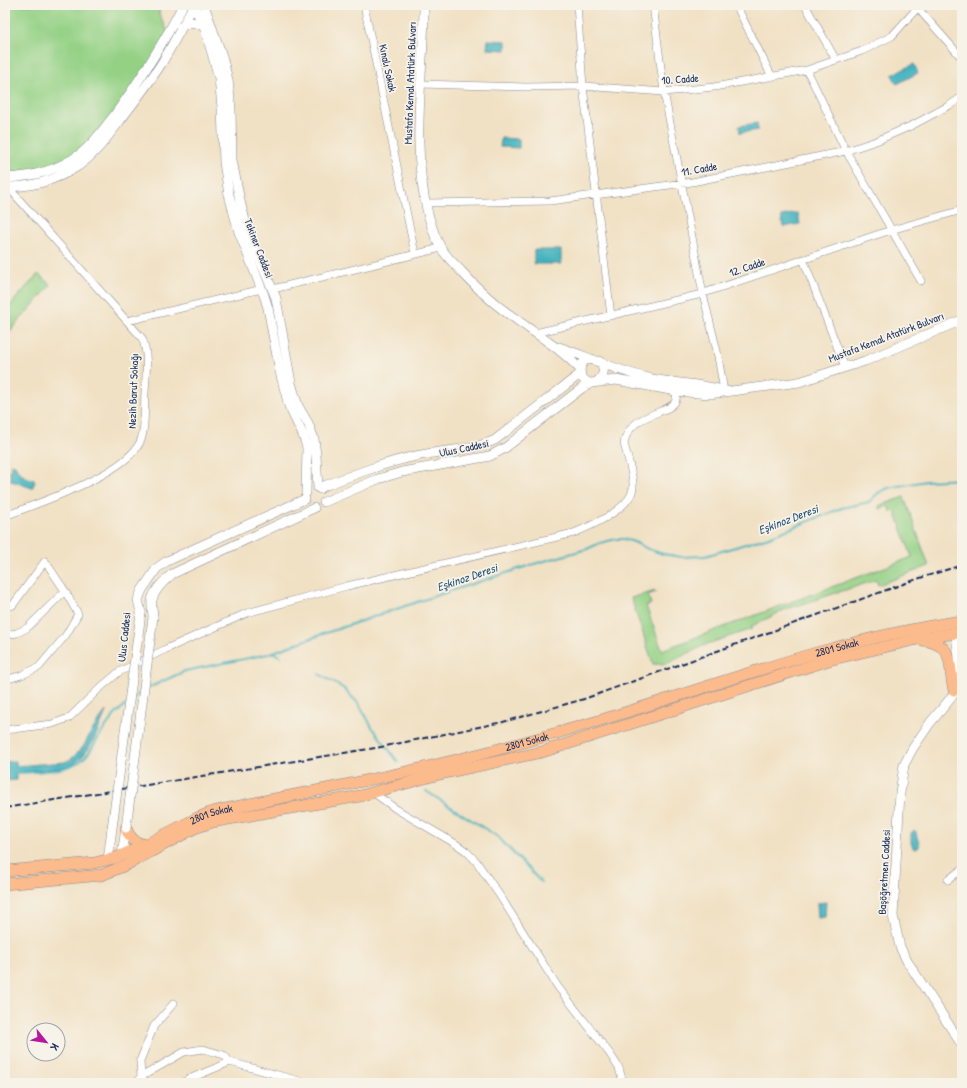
<svg xmlns="http://www.w3.org/2000/svg" width="967" height="1088" viewBox="0 0 967 1088" font-family="'Patrick Hand',sans-serif">
	<style>
		.green { fill: #94d185; stroke: #588072 }
		.water { fill: #43b3be; stroke: #2f718e }
		.lines { fill: none; stroke-linecap: round; stroke-linejoin: round }
		.stream { stroke: #43b3be; stroke-width: 2 }
		.minor-casing { stroke: #868891; stroke-width: 8 }
		.tertiary-casing { stroke: #868891; stroke-width: 10 }
		.primary-casing { stroke: #868891; stroke-width: 12 }
		.minor { stroke: #fff; stroke-width: 7 }
		.tertiary { stroke: #fff; stroke-width: 9 }
		.primary { stroke: #fbbb8d; stroke-width: 11 }
		.rail { stroke: #1b2f5e; stroke-width: 2; stroke-dasharray: 6 3; stroke-linecap: butt }
		.tertiary-bridge-casing { stroke: #868891; stroke-width: 10; stroke-linecap: butt }
		.tertiary-bridge { stroke: #fff; stroke-width: 9 }
		.labels { text-anchor: middle; dominant-baseline: central; stroke-width: 3.5; stroke-linejoin: round; paint-order: stroke }
		.street-label { font-size: 11px; fill: #1b2f5e; stroke: #f7f3e8 }
		.water-label { font-size: 12px; font-style: italic; fill: #27577b; stroke: #f7f3e8 }
	</style>
	<rect width="100%" height="100%" fill="#f7f3e8"/>
	<filter id="ink" filterUnits="userSpaceOnUse"><feTurbulence type="fractalNoise" baseFrequency=".025" numOctaves="2"/><feDisplacementMap in="SourceGraphic" scale="8" xChannelSelector="R" yChannelSelector="G"/><feConvolveMatrix kernelMatrix="1 2 1 2 8 2 1 2 1" color-interpolation-filters="sRGB"/></filter>
	<filter id="wash" filterUnits="userSpaceOnUse"><feTurbulence type="fractalNoise" baseFrequency=".012" numOctaves="4" result="noise"/><feDisplacementMap in="SourceGraphic" scale="16" xChannelSelector="R" yChannelSelector="G"/><feGaussianBlur stdDeviation="0.9" result="paint"/><feColorMatrix in="noise" values="0 0 0 0 0 0 0 0 0 0 0 0 0 0 0 0 0 1.4 0 .05"/><feComposite in="paint" operator="in"/></filter>
	<g filter="url(#wash)">
		<rect width="100%" height="100%" fill="#f1e1c4"/>
		<!-- green -->
		<path class="green" d="M 5,5 L 160,5 L 159,14 L 171,38 L 124,109 L 94,149 L 5,192 Z
			M 38,274 L 51,285 L 10,331 L 5,327 L 5,311 Z
			M 904,497 L 929,566 L 878,585 L 876,580 L 784,610 L 752,626 L 752,629 L 707,644 L 666,664 L 653,664 L 631,598 L 655,591 L 656,592 L 648,595 L 651,604 L 646,606 L 662,650 L 912,557 L 895,511 L 891,512 L 888,506 L 880,509 L 879,506 Z"/>
		<!-- water -->
		<path class="water" d="M 488,40 L 506,41 L 506,50 L 487,49 Z
			M 914,64 L 918,73 L 897,84 L 892,75 Z
			M 757,123 L 758,130 L 740,133 L 739,126 Z
			M 501,138 L 519,139 L 519,148 L 500,147 Z
			M 798,213 L 800,224 L 783,227 L 781,216 Z
			M 534,250 L 561,250 L 561,264 L 534,264 Z
			M 11,464 L 15,465 C 19,473 24,478 33,479 L 35,482 L 32,488 L 11,481 L 10,473 Z
			M 106,711 C 97,733 88,762 62,768 L 16,773 L 16,780 L 5,781 L 5,762 L 16,761 L 16,766 L 65,762 L 71,759 L 83,747 L 93,729 Z
			M 914,830 L 916,832 C 916,837 920,842 919,847 L 917,849 L 913,848 L 911,843 L 911,833 Z
			M 826,902 L 825,917 L 818,918 L 817,903 Z"/>
		<g class="lines">
			<!-- stream -->
			<path class="stream" d="M 274,653 L 281,657
				M 319,674 L 343,688 L 359,704 L 372,727 L 398,762
				M 146,689 L 185,671 L 268,654 L 320,635 L 432,597 L 534,564 L 587,549 L 600,543 L 616,539 L 624,539 L 634,542 L 648,549 L 663,554 L 681,557 L 705,556 L 769,537 L 842,508 L 869,502 L 878,493 L 888,488 L 926,481 L 962,479
				M 133,698 L 141,693
				M 19,773 C 42,771 76,773 90,751 C 102,733 108,720 125,705
				M 426,791 L 498,837 L 541,882"/>
		</g>
	</g>
	<g filter="url(#ink)">
		<g class="lines">
			<!-- minor casing -->
			<g class="minor-casing">
				<path id="minor" d="M 364,5 L 415,254
					M 577,5 L 583,86 L 611,316
					M 653,5 L 664,92 L 703,294 L 717,351 L 724,391
					M 736,5 L 772,77
					M 805,5 L 836,60
					M 915,5 L 962,58
					M 807,70 L 846,151 L 921,281
					M 421,84 L 526,87 L 583,86 L 664,92 L 714,87 L 807,70 L 862,51 L 892,36 L 920,5
					M 426,203 L 550,201 L 692,182 L 846,151 L 876,141 L 913,125 L 950,105 L 962,97
					M 803,259 L 845,367
					M 273,289 L 441,248
					M 127,321 L 262,289
					M 535,333 L 698,295 L 891,230 L 962,210
					M 5,516 C 38,503 128,474 141,440 C 146,426 144,407 145,392 C 146,374 149,354 142,338 L 8,187
					M 5,607 L 13,605 L 45,561 L 65,591 L 78,614 L 66,635 L 39,667 L 22,675 L 5,680
					M 5,635 L 17,633 L 27,628 L 65,591
					M 5,730 L 52,724 L 69,718 L 100,688 L 119,672 L 166,649 L 247,613 L 347,586 L 574,533 C 591,526 632,508 633,487 C 634,477 627,455 624,444 C 628,412 671,415 676,400 C 677,396 676,391 676,387
					M 374,793 L 396,809 L 456,844 L 466,851 L 476,861 L 500,896 L 558,987 L 610,1054 L 619,1068 L 623,1083
					M 948,880 L 962,869
					M 141,1077 L 140,1061 L 154,1026 L 174,1003
					M 5,1082 L 6,1083
					M 135,1083 L 141,1077 L 184,1052 L 203,1049 L 224,1055 L 230,1062 L 307,1083
					M 183,1083 L 189,1079 L 230,1062"/>
			</g>
			<!-- tertiary casing -->
			<g class="tertiary-casing">
				<path id="tertiary" d="M 204,5 L 222,56 L 228,80 L 231,110 L 232,160 L 240,201 L 248,232 L 276,298 L 291,383 L 298,406 L 308,423 L 314,439 L 316,455 L 318,488
					M 424,5 C 424,75 410,145 428,214 C 431,225 435,238 441,248 C 446,256 454,264 461,271 C 476,287 495,305 513,317 C 537,335 559,347 580,369
					M 196,10 L 205,29 L 219,78 L 222,107 L 224,162 L 229,195 L 239,232 L 264,295 L 268,308 L 280,372 L 289,406 L 303,435 L 307,447 L 306,493
					M 181,27 C 190,21 195,21 204,27
					M 5,178 C 32,177 57,171 79,155 C 93,145 103,129 114,116 C 140,80 163,44 183,5
					M 5,187 C 29,187 54,181 75,168 C 93,157 106,139 119,122 C 134,102 150,82 163,61 C 173,44 182,27 191,10
					M 559,347 C 590,358 620,372 652,379 C 675,384 699,383 722,390
					M 592,359 L 585,360 L 581,366 L 580,369 L 581,377 L 587,382 L 591,383 L 616,380 L 676,391 L 709,394 L 799,382 L 865,361 L 962,320
					M 596,382 C 604,377 606,369 599,361
					M 320,489 L 324,486 C 355,474 384,463 416,456 C 442,450 470,451 495,440 L 580,374
					M 324,502 L 378,479 L 402,472 L 490,456 L 505,448 L 582,388 L 591,383
					M 141,613 L 138,600 L 142,590 L 157,568 L 167,561 L 305,499
					M 153,617 C 153,612 151,605 152,600 C 155,589 164,581 172,574 L 314,508
					M 962,681 L 951,698 L 930,723 L 913,748 L 904,765 L 900,793 L 893,916 L 900,947 L 907,961 L 962,1045
					M 955,687 C 962,668 959,652 955,633
					M 122,855 L 126,828
					M 108,860 L 112,828"/>
			</g>
			<!-- primary casing -->
			<g class="primary-casing">
				<g id="primary">
					<path d="M 922,640 C 958,645 947,666 954,690"/>
					<path d="M 126,828 C 129,838 135,843 145,845"/>
					<path id="s1" d="M 5,871 L 94,863 L 115,858 L 145,845 L 197,818 L 212,812 C 270,799 329,789 387,776 C 444,764 501,749 557,733 C 692,695 823,641 962,621"/>
					<path d="M 5,884 L 102,875 L 126,865 L 195,828 L 212,822 L 360,796 L 436,775 L 542,752 L 829,660 L 918,639 L 962,632"/>
				</g>
			</g>
			<!-- minor -->
			<use href="#minor" class="minor"/>
			<!-- tertiary -->
			<use href="#tertiary" class="tertiary"/>
			<!-- primary -->
			<use href="#primary" class="primary"/>
			<!-- rail -->
			<path class="rail" d="M 5,808 L 381,747 L 503,722 L 584,699 L 920,578 L 962,565"/>
			<!-- tertiary-bridge casing -->
			<g class="tertiary-bridge-casing">
				<path id="tertiary-bridge" d="M 112,828 L 141,613
					M 126,828 L 153,617"/>
			</g>
			<!-- tertiary-bridge -->
			<use href="#tertiary-bridge" class="tertiary-bridge"/>
		</g>
	</g>
	<g class="labels">
		<!-- street labels -->
		<g class="street-label">
			<text transform="translate(388 68) rotate(78)">Kınalı Sokak</text>
			<text transform="translate(680 79) rotate(-4)">10. Cadde</text>
			<text transform="translate(410 83) rotate(-88)">Mustafa Kemal Atatürk Bulvarı</text>
			<text transform="translate(699 169) rotate(-10)">11. Cadde</text>
			<text transform="translate(259 248) rotate(69)">Tekiner Caddesi</text>
			<text transform="translate(747 267) rotate(-19)">12. Cadde</text>
			<text transform="translate(886 337) rotate(-21)">Mustafa Kemal Atatürk Bulvarı</text>
			<text transform="translate(133 391) rotate(-88)">Nezih Barut Sokağı</text>
			<text transform="translate(464 448) rotate(-12)">Ulus Caddesi</text>
			<text transform="translate(124 637) rotate(-84)">Ulus Caddesi</text>
			<text stroke="none"><textPath href="#s1" startOffset="865">2801 Sokak</textPath></text>
			<text stroke="none"><textPath href="#s1" startOffset="541">2801 Sokak</textPath></text>
			<text stroke="none"><textPath href="#s1" startOffset="217">2801 Sokak</textPath></text>
			<text transform="translate(884 872) rotate(-87)">Başöğretmen Caddesi</text>
		</g>
		<!-- water labels -->
		<g class="water-label">
			<text transform="translate(788 519) rotate(-21)">Eşkinoz Deresi</text>
			<text transform="translate(467 577) rotate(-19)">Eşkinoz Deresi</text>
		</g>
	</g>
	<!-- margin -->
	<rect width="967" height="1088" fill="none" stroke="#f7f3e8" stroke-width="20"/>
	<!-- north arrow -->
	<g transform="translate(46 1042) rotate(120)"><circle r="19" fill="#f7f3e8" stroke="#9fa5b1"/>
	<path d="M0-3L7 15L0 10L-7 15Z" fill="#b5179e"/>
	<text y="-6" font-size="11" font-weight="bold" text-anchor="middle" fill="#1b2f5e">K</text>
	</g>
</svg>
